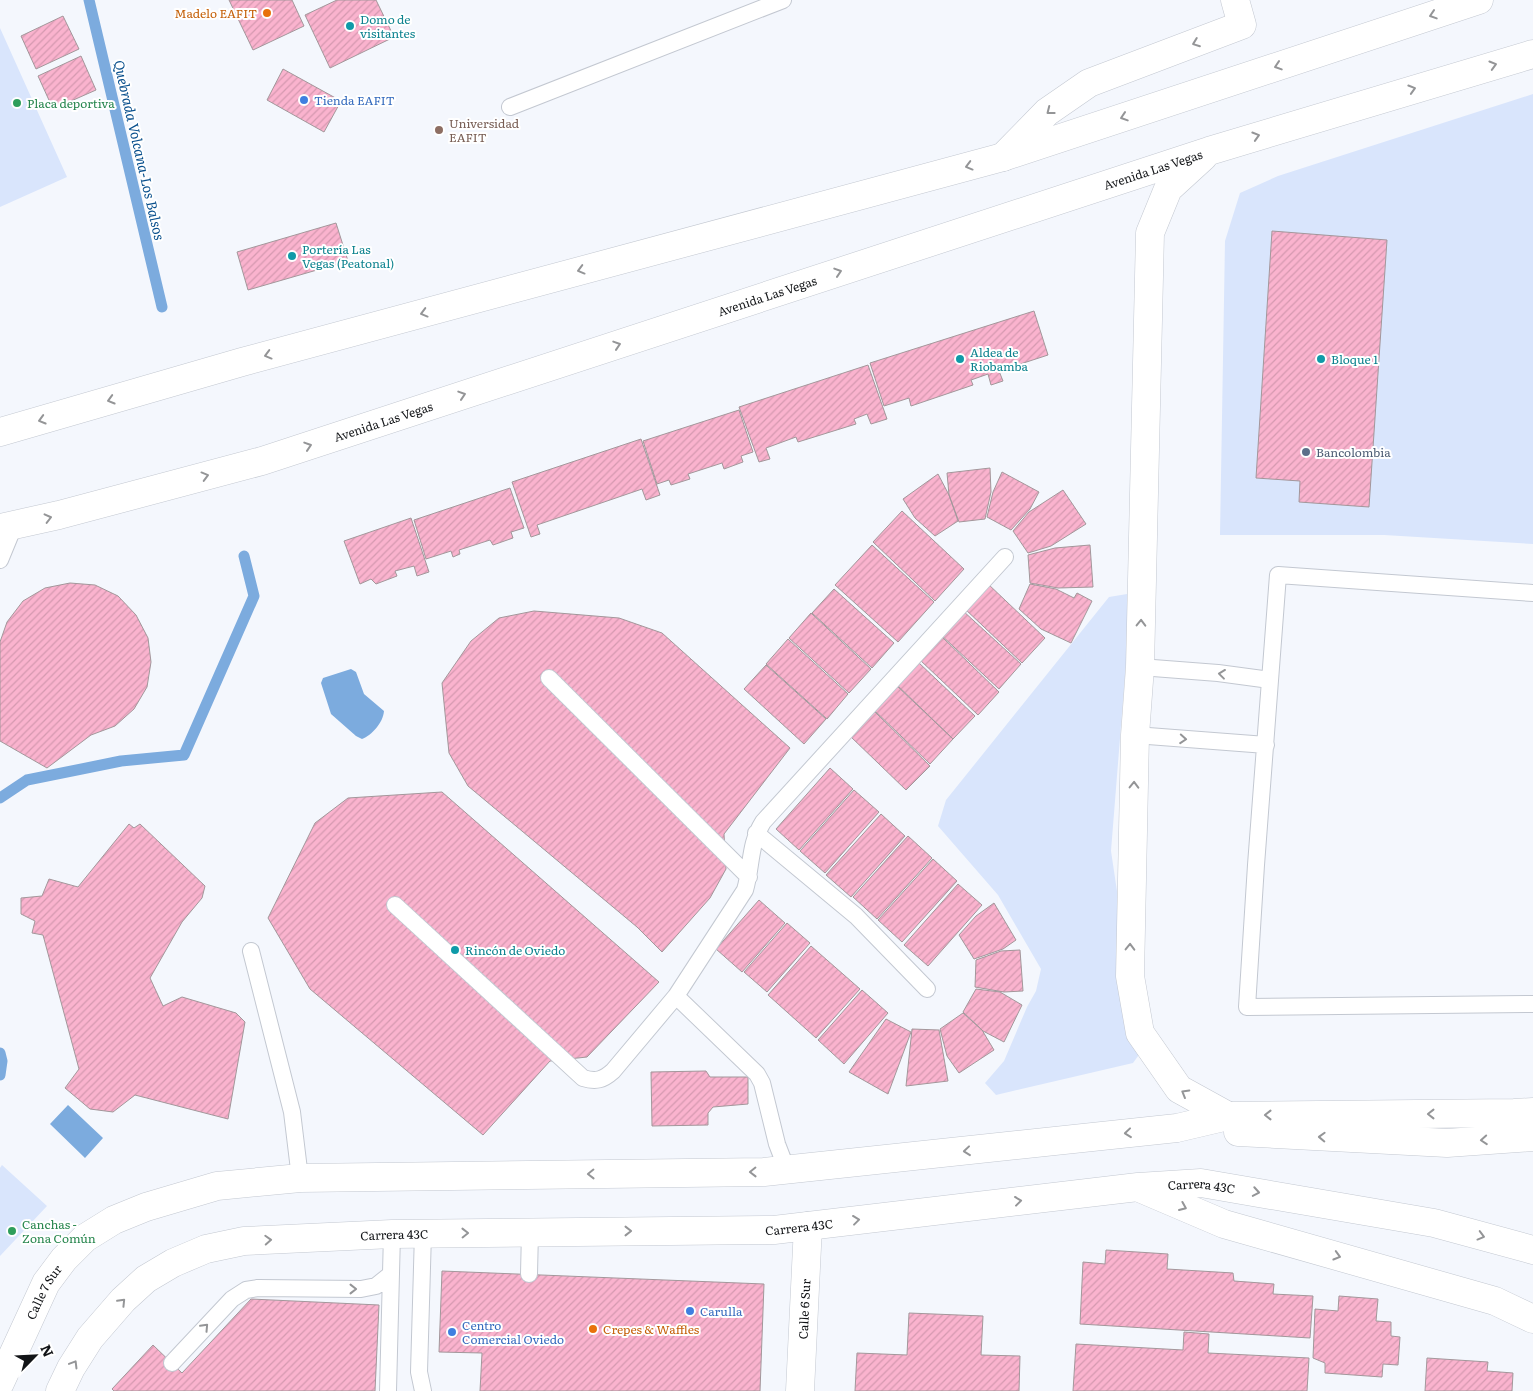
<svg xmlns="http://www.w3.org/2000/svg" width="1533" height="1391" viewBox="0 0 1533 1391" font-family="Literata,serif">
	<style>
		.green { fill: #d9e5fc }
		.water { fill: #7cabde }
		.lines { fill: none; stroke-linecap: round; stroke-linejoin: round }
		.stream { stroke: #7cabde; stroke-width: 11 }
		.building { fill: url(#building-hatch); stroke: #a3979b }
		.lane-casing { stroke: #c3c8d1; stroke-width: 18 }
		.street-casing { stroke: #c3c8d1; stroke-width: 29 }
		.secondary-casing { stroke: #c3c8d1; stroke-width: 29 }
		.primary-casing { stroke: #c3c8d1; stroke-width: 29 }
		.lane { stroke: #fff; stroke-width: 16 }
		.street { stroke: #fff; stroke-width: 28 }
		.secondary { stroke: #fff; stroke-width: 28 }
		.primary { stroke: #fff; stroke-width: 28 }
		.oneway { stroke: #949597 }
		.food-dot { fill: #e8710a; stroke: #fff; stroke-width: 2 }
		.culture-dot { fill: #0f9aa8; stroke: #fff; stroke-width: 2 }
		.shop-dot { fill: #3f7fe0; stroke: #fff; stroke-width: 2 }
		.leisure-dot { fill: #2e9e5b; stroke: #fff; stroke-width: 2 }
		.education-dot { fill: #8d6e63; stroke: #fff; stroke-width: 2 }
		.service-dot { fill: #5c6f8a; stroke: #fff; stroke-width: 2 }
		.labels { text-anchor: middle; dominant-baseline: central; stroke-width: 4; stroke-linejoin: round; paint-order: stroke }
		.food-label { font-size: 12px; fill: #c56008; stroke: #fff; text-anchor: end }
		.culture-label { font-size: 12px; fill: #0d838f; stroke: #fff; text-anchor: start }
		.shop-label { font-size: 12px; fill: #366cbe; stroke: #fff; text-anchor: start }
		.leisure-label { font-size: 12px; fill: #27864d; stroke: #fff; text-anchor: start }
		.education-label { font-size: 12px; fill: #785e54; stroke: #fff; text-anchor: start }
		.street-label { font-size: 12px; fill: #121417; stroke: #fff }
		.service-label { font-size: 12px; fill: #4e5e75; stroke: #fff; text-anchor: start }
		.water-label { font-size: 14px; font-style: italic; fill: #0a508d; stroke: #fff }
	</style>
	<defs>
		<pattern id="building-hatch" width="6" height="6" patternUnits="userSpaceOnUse" patternTransform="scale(1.25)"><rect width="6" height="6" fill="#fab3ce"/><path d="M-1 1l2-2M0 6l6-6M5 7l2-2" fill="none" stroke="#d599b0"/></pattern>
	</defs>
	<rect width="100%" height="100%" fill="#f4f7fd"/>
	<!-- green -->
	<path class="green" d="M 0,28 L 67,177 L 0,207 Z
		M 1533,94 L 1533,544 L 1384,535 L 1220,535 L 1225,241 L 1240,193 L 1278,176 Z
		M 1127,594 L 1130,613 L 1111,851 L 1141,1052 L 1133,1063 L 996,1095 L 985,1083 L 1004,1061 L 1027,1007 L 1036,991 L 1041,969 L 998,895 L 938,826 L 946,800 L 1109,597 Z
		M 2,1165 L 47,1206 L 0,1256 L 0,1168 Z"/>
	<!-- water -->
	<path class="water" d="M 351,669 L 356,672 L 364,694 L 384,711 C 383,723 372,735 362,739 L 356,736 L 331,714 L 321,683 L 323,678 Z
		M 68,1105 L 103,1138 L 85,1158 L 50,1124 Z"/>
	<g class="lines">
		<!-- stream -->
		<path class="stream" d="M 89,0 L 162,307
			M 0,798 L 27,780 L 121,761 L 184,755 L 254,596 L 244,556
			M 0,1053 L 2,1061 L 0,1075"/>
	</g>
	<!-- building -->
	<path class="building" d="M 229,0 L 292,0 L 304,26 L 253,50 Z
		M 337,0 L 376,0 L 394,37 L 330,68 L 305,15 Z
		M 63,16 L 79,49 L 36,69 L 21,36 Z
		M 81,56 L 96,90 L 53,109 L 38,76 Z
		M 283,69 L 341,101 L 324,132 L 267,100 Z
		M 336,223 L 348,261 L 248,290 L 237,252 Z
		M 1272,231 L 1387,240 L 1369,507 L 1299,502 L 1300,481 L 1256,478 Z
		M 1034,311 L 1048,355 L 999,371 L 1003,381 L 991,385 L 988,374 L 971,380 L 973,385 L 911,406 L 909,398 L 884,406 L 870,363 Z
		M 868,365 L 887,419 L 871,424 L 867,414 L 854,419 L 856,424 L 798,442 L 796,437 L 766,448 L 770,459 L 759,462 L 739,407 Z
		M 739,410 L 753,452 L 741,456 L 743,462 L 724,469 L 722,463 L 688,474 L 690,479 L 671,485 L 669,480 L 657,484 L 643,441 Z
		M 641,439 L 660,495 L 646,500 L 642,489 L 537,525 L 540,534 L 531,537 L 512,482 Z
		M 990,468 L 991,492 L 985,519 L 959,522 L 949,495 L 947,473 Z
		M 1002,472 L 1039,492 L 1030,509 L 1011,530 L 987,517 L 993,492 Z
		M 938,474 L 949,495 L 958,521 L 935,536 L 915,518 L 903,499 Z
		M 510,488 L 524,528 L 511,532 L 513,538 L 493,545 L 490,540 L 459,550 L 460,554 L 453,557 L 451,551 L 426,559 L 414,520 Z
		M 1063,490 L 1086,524 L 1051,546 L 1028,553 L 1013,531 L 1029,512 Z
		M 902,511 L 964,569 L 935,601 L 873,542 Z
		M 411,518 L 429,572 L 417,576 L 414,566 L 395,571 L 397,576 L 376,584 L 371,579 L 360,584 L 344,541 Z
		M 872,545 L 934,602 L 898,642 L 835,585 Z
		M 1090,545 L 1093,587 L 1058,588 L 1030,583 L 1028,555 L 1055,548 Z
		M 70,583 L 95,585 L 118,596 L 136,615 L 148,638 L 151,662 L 147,687 L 134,709 L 115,726 L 91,735 L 47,768 L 0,741 L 0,642 L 7,622 L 23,601 L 45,588 Z
		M 987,583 L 1045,638 L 1022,663 L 964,608 Z
		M 1030,584 L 1056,589 L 1074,598 L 1077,593 L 1092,601 L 1071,643 L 1041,629 L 1019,609 Z
		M 834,589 L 894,643 L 872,668 L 812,613 Z
		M 962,610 L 1021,664 L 999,689 L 940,634 Z
		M 534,611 L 619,618 L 662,633 L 790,748 L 724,834 L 726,869 L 710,898 L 662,952 L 637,927 L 468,786 L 449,753 L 442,683 L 471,641 L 499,618 Z
		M 811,613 L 871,669 L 849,693 L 789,638 Z
		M 942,637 L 999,692 L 978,715 L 920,660 Z
		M 788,639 L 848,694 L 827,719 L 766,664 Z
		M 918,662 L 975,716 L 953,739 L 896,684 Z
		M 766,665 L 826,719 L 804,744 L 744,689 Z
		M 896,685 L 953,739 L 930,764 L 873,709 Z
		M 874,711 L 930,766 L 906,790 L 850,736 Z
		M 830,768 L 853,789 L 799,850 L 776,829 Z
		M 854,790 L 879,812 L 825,873 L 800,851 Z
		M 442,792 L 659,982 L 587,1057 L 550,1061 L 483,1135 L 310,989 L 268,918 L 315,823 L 348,798 Z
		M 881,814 L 905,836 L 851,897 L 826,875 Z
		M 129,824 L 134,828 L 140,824 L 205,886 L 202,898 L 182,922 L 150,978 L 163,1006 L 182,997 L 236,1013 L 245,1022 L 228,1119 L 135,1095 L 113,1112 L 90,1109 L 65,1088 L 79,1069 L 43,935 L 32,933 L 35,921 L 21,914 L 21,898 L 42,896 L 49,879 L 78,887 Z
		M 908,836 L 932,858 L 877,919 L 853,897 Z
		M 933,859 L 957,881 L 902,942 L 878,920 Z
		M 958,884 L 982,905 L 928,966 L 904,945 Z
		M 759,900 L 785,923 L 742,972 L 716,949 Z
		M 994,903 L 1016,940 L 1003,949 L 974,959 L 959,935 L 976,916 Z
		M 787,923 L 810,943 L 767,992 L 744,972 Z
		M 811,946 L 860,989 L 816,1038 L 768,995 Z
		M 1020,950 L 1023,991 L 1004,992 L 975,987 L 976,960 L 1001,951 Z
		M 976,989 L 1000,992 L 1022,1005 L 1004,1042 L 983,1031 L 963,1012 Z
		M 862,990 L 888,1013 L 844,1064 L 818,1040 Z
		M 963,1013 L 982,1030 L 994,1050 L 959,1073 L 947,1056 L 940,1029 Z
		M 886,1019 L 911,1032 L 888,1094 L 849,1072 Z
		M 912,1029 L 939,1030 L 948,1081 L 906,1086 Z
		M 706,1071 L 710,1077 L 748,1077 L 748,1104 L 713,1107 L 708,1113 L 708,1125 L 652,1126 L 651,1072 Z
		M 1106,1250 L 1168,1254 L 1167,1269 L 1233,1273 L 1234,1281 L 1274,1284 L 1273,1294 L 1313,1296 L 1310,1338 L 1080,1324 L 1083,1262 L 1105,1264 Z
		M 442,1271 L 764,1284 L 760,1391 L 480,1391 L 482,1353 L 439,1352 Z
		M 1339,1296 L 1378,1299 L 1376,1321 L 1391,1322 L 1391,1336 L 1400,1337 L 1398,1365 L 1383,1364 L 1382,1377 L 1325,1373 L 1325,1363 L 1313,1358 L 1315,1309 L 1338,1311 Z
		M 251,1299 L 379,1305 L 375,1391 L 114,1391 L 112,1389 L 153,1345 L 182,1373 Z
		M 909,1313 L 983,1316 L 981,1355 L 1020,1356 L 1019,1391 L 855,1391 L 857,1353 L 907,1355 Z
		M 1184,1332 L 1209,1334 L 1208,1353 L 1309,1358 L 1307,1391 L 1073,1391 L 1076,1344 L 1183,1350 Z
		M 1427,1358 L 1488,1362 L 1487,1371 L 1513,1373 L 1512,1391 L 1425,1391 Z"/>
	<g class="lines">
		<!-- lane casing -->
		<g class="lane-casing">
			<path id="lane" d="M 510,107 L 783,0
				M 0,560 L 14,526
				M 1533,593 L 1278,575 L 1256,865 L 1247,1007 L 1533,1004
				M 1140,667 L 1218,673 L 1270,680
				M 549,678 L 749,877
				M 1135,735 L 1266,745
				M 756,833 L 856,916 L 927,989
				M 395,905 L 583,1078 C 596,1082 603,1080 613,1071 L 676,996
				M 251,951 L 292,1112 L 300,1178
				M 787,1170 L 777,1144 L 762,1083 L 757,1074 L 676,996 L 745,890 C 752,866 749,844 763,822 L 1005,557
				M 529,1274 L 530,1232
				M 172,1363 L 232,1299 L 246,1290 L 258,1288 L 361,1289 L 376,1286 L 391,1274
				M 388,1391 L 392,1234
				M 423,1391 L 419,1372 L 423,1233"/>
		</g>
		<!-- street casing -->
		<g class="street-casing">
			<g id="street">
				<path d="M 1003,157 L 1047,112 L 1089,83 L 1242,25 L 1235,0"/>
				<path id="s1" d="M 800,1391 L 808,1226"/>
			</g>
		</g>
		<!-- secondary casing -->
		<g class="secondary-casing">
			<g id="secondary">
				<path d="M 1238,1132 L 1447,1143 L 1533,1137"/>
				<path d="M 1142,1189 L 1224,1224 L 1495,1301 L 1533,1319"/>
				<path id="s2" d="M 0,1383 L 46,1283 L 64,1259 L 85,1238 L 114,1220 L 146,1207 L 217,1186 L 300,1178 L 764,1172 L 1177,1128 L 1228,1116 L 1514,1113 L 1533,1112"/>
				<path id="s3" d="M 60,1391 L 71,1368 L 90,1338 L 123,1300 L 146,1279 L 173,1263 L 206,1249 L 244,1241 L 392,1234 L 774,1230 L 1138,1187 L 1201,1183 L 1434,1223 L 1533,1250"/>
			</g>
		</g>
		<!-- primary casing -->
		<g class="primary-casing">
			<g id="primary">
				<path d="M 1203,157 L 1168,189 L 1150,233 L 1140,667 L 1135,735 L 1130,976 L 1140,1033 L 1179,1089 L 1228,1116"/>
				<path d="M 0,432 L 242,362 L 1003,157 L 1479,0"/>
				<path id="s4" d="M 0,528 L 59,515 L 262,461 L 1209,151 L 1533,54"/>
			</g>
		</g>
		<!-- lane -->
		<use href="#lane" class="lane"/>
		<!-- street -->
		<use href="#street" class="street"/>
		<!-- secondary -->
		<use href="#secondary" class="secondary"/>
		<!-- primary -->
		<use href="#primary" class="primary"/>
	</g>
	<!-- one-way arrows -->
	<defs><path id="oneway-chevron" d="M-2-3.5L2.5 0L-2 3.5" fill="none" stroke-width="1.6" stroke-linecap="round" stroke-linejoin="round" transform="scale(1.25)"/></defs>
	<g class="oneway">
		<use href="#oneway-chevron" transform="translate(1433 15) rotate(162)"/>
		<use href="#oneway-chevron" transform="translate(1196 43) rotate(159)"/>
		<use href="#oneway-chevron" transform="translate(1493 65) rotate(-16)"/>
		<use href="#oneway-chevron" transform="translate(1278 66) rotate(162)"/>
		<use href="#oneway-chevron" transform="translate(1412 89) rotate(-17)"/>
		<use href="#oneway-chevron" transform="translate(1050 111) rotate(142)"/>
		<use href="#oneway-chevron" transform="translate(1124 117) rotate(162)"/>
		<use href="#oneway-chevron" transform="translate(1256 136) rotate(-17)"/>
		<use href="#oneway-chevron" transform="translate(969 166) rotate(165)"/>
		<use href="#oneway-chevron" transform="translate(581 270) rotate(165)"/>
		<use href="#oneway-chevron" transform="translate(838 272) rotate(-18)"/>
		<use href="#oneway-chevron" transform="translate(424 313) rotate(165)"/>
		<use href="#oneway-chevron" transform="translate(617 345) rotate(-18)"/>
		<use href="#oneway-chevron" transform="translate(268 355) rotate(165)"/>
		<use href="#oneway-chevron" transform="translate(462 395) rotate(-18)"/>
		<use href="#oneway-chevron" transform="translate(111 400) rotate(164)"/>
		<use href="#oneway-chevron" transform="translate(42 420) rotate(164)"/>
		<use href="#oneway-chevron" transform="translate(308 446) rotate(-18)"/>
		<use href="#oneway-chevron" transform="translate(205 476) rotate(-15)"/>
		<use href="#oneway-chevron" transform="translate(48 518) rotate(-14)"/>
		<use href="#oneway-chevron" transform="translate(1141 623) rotate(-89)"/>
		<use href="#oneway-chevron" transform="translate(1222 674) rotate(-173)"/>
		<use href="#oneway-chevron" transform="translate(1183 739) rotate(4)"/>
		<use href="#oneway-chevron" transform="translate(1134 785) rotate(-89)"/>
		<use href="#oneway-chevron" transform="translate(1130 947) rotate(-89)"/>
		<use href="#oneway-chevron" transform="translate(1185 1093) rotate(-150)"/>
		<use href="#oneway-chevron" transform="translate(1431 1114) rotate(180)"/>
		<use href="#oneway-chevron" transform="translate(1268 1115) rotate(180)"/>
		<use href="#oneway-chevron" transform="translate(1128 1133) rotate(174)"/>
		<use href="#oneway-chevron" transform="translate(1322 1137) rotate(-178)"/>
		<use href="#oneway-chevron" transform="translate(1484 1140) rotate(176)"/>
		<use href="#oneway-chevron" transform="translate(967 1151) rotate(174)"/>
		<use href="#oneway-chevron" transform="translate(753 1172) rotate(179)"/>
		<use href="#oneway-chevron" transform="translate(591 1174) rotate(179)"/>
		<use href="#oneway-chevron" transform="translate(1256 1192) rotate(10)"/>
		<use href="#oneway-chevron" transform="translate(1018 1201) rotate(-7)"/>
		<use href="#oneway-chevron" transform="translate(1183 1207) rotate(23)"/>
		<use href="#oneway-chevron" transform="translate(856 1220) rotate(-7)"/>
		<use href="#oneway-chevron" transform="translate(628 1231)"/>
		<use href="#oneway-chevron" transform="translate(465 1233) rotate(-1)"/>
		<use href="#oneway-chevron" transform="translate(1481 1236) rotate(15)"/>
		<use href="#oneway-chevron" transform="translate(268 1240) rotate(-3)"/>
		<use href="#oneway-chevron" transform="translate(1337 1256) rotate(16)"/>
		<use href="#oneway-chevron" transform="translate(353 1289)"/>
		<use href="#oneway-chevron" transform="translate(122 1302) rotate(-46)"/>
		<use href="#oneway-chevron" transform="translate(205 1327) rotate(-47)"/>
		<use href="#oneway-chevron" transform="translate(74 1364) rotate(-59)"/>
	</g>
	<!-- markers -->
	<g class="food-dot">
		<circle cx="267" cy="13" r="5"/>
		<circle cx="593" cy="1329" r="5"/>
	</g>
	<g class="culture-dot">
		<circle cx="350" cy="26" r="5"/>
		<circle cx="292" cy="256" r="5"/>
		<circle cx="960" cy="359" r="5"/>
		<circle cx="1321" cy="359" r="5"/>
		<circle cx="455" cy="950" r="5"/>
	</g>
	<g class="shop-dot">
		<circle cx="304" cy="100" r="5"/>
		<circle cx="690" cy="1311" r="5"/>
		<circle cx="452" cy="1332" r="5"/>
	</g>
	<g class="leisure-dot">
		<circle cx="17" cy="103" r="5"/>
		<circle cx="12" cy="1231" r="5"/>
	</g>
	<circle class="education-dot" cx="439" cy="130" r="5"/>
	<circle class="service-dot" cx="1306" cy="452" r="5"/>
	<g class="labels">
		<!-- food labels -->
		<g class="food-label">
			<text x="257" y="13">Madelo EAFIT</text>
			<text x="603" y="1329" text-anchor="start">Crepes &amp; Waffles</text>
		</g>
		<!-- culture labels -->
		<g class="culture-label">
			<text x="360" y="19">Domo de<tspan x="360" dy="14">visitantes</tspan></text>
			<text x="302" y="249">Portería Las<tspan x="302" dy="14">Vegas (Peatonal)</tspan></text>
			<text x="970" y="352">Aldea de<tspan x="970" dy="14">Riobamba</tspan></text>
			<text x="1331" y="359">Bloque 1</text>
			<text x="465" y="950">Rincón de Oviedo</text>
		</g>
		<!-- shop labels -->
		<g class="shop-label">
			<text x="314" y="100">Tienda EAFIT</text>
			<text x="700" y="1311">Carulla</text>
			<text x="462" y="1325">Centro<tspan x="462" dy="14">Comercial Oviedo</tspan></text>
		</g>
		<!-- leisure labels -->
		<g class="leisure-label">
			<text x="27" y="103">Placa deportiva</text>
			<text x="22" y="1224">Canchas -<tspan x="22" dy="14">Zona Común</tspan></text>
		</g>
		<!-- education labels -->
		<g class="education-label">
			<text x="449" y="123">Universidad<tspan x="449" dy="14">EAFIT</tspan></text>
		</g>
		<!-- street labels -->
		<g class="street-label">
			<text stroke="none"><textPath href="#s4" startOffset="1208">Avenida Las Vegas</textPath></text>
			<text stroke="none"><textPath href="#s4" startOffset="802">Avenida Las Vegas</textPath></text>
			<text stroke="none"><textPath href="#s4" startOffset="398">Avenida Las Vegas</textPath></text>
			<text stroke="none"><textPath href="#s3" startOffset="1209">Carrera 43C</textPath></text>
			<text stroke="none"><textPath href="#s3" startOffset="804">Carrera 43C</textPath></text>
			<text stroke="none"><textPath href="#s3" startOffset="399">Carrera 43C</textPath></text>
			<text stroke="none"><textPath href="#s2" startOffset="101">Calle 7 Sur</textPath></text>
			<text stroke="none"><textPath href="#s1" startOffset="82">Calle 6 Sur</textPath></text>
		</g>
		<!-- service labels -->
		<g class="service-label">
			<text x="1316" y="452">Bancolombia</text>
		</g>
		<!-- water labels -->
		<g class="water-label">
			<text transform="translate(140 150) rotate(77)">Quebrada Volcana-Los Balsos</text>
		</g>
	</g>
	<!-- north arrow -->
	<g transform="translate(35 1356) rotate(66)" stroke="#ffffff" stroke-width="4" paint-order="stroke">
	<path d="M0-4L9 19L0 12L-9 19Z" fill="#121417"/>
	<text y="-8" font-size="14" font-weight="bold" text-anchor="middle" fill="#121417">N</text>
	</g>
</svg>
